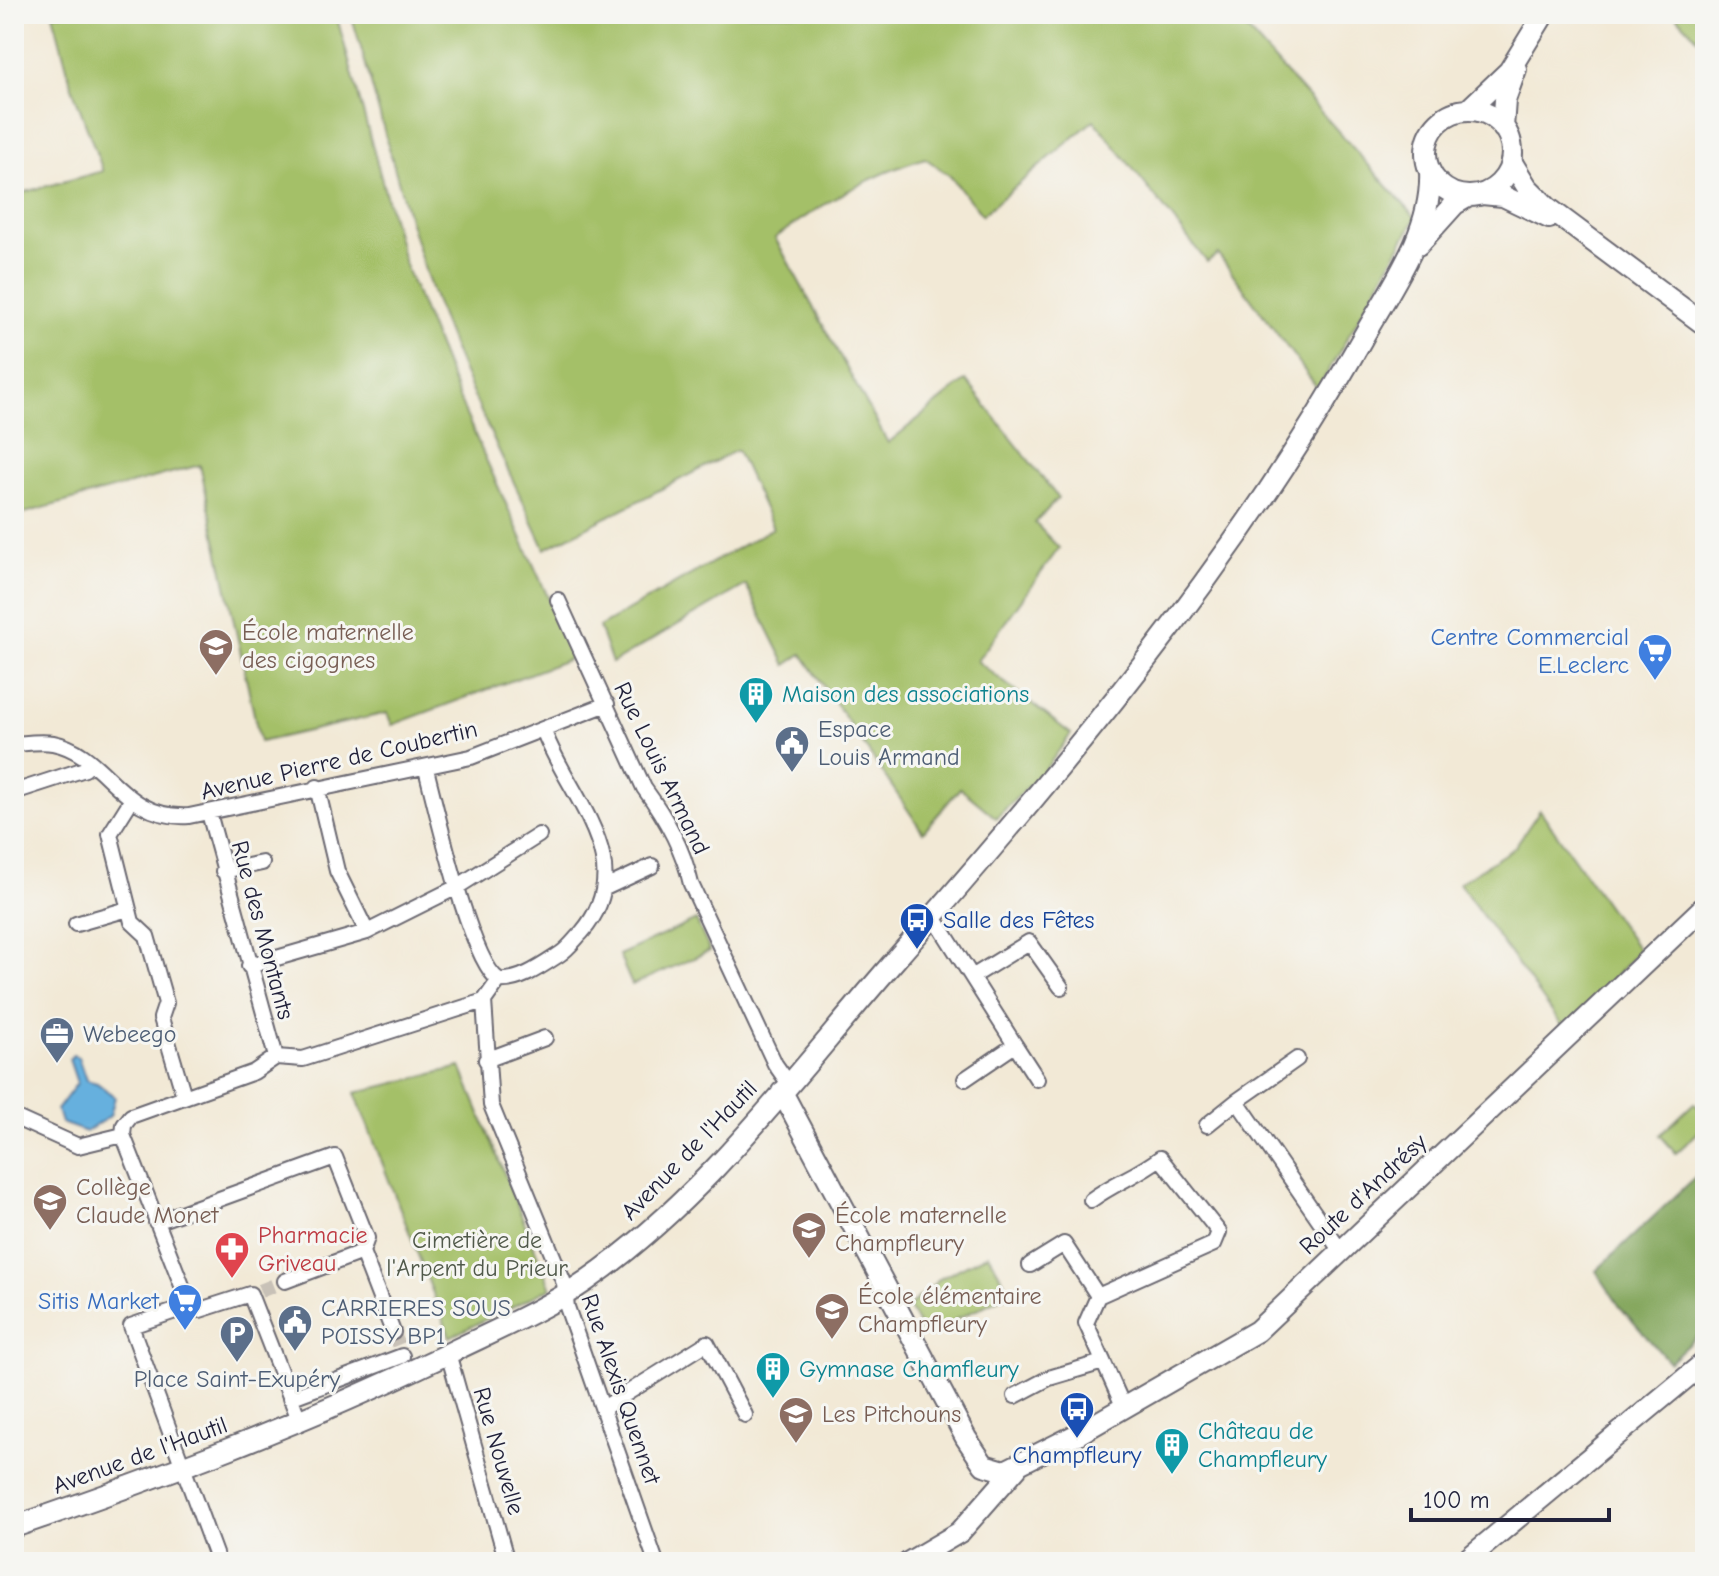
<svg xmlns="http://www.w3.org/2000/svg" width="1719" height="1576" viewBox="0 0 1719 1576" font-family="'Comic Neue',sans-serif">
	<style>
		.green { fill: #a4c067; stroke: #637151; stroke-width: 2 }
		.forest { fill: #83a65c; stroke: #52644c; stroke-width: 2 }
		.water { fill: #66b0de; stroke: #44698c; stroke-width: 2 }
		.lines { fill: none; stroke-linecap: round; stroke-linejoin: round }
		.street-tunnel { stroke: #c8c1b7; stroke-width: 14; stroke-dasharray: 14 7; stroke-linecap: butt }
		.street-casing { stroke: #6b6871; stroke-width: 18 }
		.secondary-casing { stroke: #6b6871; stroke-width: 24 }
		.street { stroke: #fff; stroke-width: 14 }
		.secondary { stroke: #fff; stroke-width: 20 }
		.labels { text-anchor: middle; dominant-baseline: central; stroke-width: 6; stroke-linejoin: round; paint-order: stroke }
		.education-label { font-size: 24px; fill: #785e54; stroke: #f6f6f2; text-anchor: start }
		.shop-label { font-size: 24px; fill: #366cbe; stroke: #f6f6f2; text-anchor: end }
		.culture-label { font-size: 24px; fill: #0d838f; stroke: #f6f6f2; text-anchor: start }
		.service-label { font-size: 24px; fill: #4e5e75; stroke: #f6f6f2; text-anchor: start }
		.street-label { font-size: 24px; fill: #22223b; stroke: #f6f6f2 }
		.transit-label { font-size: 24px; fill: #164399; stroke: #f6f6f2; text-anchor: start }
		.health-label { font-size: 24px; fill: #be3a42; stroke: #f6f6f2; text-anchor: start }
		.park-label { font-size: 24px; fill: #50594a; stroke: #f6f6f2 }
	</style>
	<rect width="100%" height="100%" fill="#f6f6f2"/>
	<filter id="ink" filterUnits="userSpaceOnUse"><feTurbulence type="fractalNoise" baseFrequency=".0125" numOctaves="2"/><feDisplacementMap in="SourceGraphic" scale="16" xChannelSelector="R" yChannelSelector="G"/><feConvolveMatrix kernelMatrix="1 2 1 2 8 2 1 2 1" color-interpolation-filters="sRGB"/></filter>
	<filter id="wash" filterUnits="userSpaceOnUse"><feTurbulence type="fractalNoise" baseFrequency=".006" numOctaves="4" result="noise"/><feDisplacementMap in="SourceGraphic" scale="32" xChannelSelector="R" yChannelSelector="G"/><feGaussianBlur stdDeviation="1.8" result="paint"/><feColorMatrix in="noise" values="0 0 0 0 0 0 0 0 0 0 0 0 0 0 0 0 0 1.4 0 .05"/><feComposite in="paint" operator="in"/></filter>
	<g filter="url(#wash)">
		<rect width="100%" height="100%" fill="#f2e9d6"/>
		<!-- green -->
		<path class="green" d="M 53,14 L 336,14 L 406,268 L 466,415 L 575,657 L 392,725 L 387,713 L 260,742 L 200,465 L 14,516 L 14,195 L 103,171 L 72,87 Z
			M 351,14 L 1233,14 L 1416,218 L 1318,389 L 1218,254 L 1207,262 L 1094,120 L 982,215 L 950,176 L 925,158 C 868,176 823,203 775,238 L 888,443 L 966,380 L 1058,498 L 1035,523 L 1059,548 L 977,661 L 1071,734 L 1044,771 L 996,818 L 960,788 L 923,832 L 802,654 L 786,665 L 746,585 L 612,663 L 599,627 L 773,528 L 737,450 L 545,549 C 509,470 469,393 439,311 C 404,214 381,113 351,14 Z
			M 1674,14 L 1705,14 L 1705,46 Z
			M 1540,810 L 1639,951 L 1565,1030 L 1459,883 L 1514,848 Z
			M 696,920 L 710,951 L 632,985 L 619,955 Z
			M 461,1067 L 551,1288 L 450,1337 L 355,1093 Z
			M 1694,1103 L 1705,1114 L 1705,1126 L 1676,1153 L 1660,1135 Z
			M 988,1254 L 1011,1293 L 924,1335 L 908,1307 L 941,1278 Z"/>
		<!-- forest -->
		<path class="forest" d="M 1705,1168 L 1705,1329 L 1669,1362 L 1620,1307 L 1596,1271 Z"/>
		<!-- water -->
		<path class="water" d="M 73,1055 L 78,1057 L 86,1080 L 97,1083 L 115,1097 L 110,1116 L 86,1132 L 61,1123 L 57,1110 L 77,1083 L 69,1059 Z"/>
	</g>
	<g filter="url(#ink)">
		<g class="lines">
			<!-- street-tunnel -->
			<path class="street-tunnel" d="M 260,1291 L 285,1281
				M 393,1332 L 400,1349"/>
			<!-- street casing -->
			<g class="street-casing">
				<path id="street" d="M 558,600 L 644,788 C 666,818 683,848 691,884 L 775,1064 L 789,1084
					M 15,744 C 27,743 41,741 53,743 C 107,753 120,820 189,816 L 471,757 L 607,704
					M 426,769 C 436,807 470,962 499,980
					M 317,787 L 337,871 L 367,932
					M 14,792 L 85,769 L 90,764
					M 132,799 L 110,834 L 132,922 L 147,936 L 166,1003 L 161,1018 L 184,1096
					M 209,813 L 276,1057
					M 223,871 L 262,863
					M 605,888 L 652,866
					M 934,917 L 1015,1045 L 965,1079
					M 76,924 L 128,909
					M 249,966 L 367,932 L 457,887 L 539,835
					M 972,977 L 1029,942 L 1061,987
					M 484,1001 L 491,1105 L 564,1283 L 567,1307 L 656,1562
					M 1015,1045 L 1037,1079
					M 1297,1059 L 1237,1101 L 1340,1250
					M 486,1060 L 545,1038
					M 14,1117 L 78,1146 L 123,1135
					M 1207,1125 L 1237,1101
					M 123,1135 L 124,1125 L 131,1116 L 254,1072 L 276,1057 L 303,1059 L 484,1001 L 499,980 C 520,982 543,965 560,954 C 569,948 575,939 582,932 C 642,862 566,795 543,729
					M 123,1135 L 190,1306 L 200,1310 L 250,1294 L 300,1422
					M 1091,1200 C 1114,1183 1138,1175 1160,1158 L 1219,1232 L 1214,1244 L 1098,1296 L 1086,1323 L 1124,1408
					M 156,1222 L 335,1157 L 367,1238 L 362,1252 L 393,1332
					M 1030,1265 L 1064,1244 L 1098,1296
					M 285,1281 L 362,1252
					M 190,1306 L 131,1326 L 218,1562
					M 448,1353 L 507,1562
					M 1015,1396 L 1049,1378 L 1103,1362
					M 290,1398 L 402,1356
					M 605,1407 L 707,1343 L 745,1415"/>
			</g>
			<!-- secondary casing -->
			<g class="secondary-casing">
				<path id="secondary" d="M 1468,110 L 1509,71 L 1544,14
					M1426 153a43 43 0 1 1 86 0a43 43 0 1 1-86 0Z
					M 1503,128 L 1505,100 L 1516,69
					M 1511,161 L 1527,187 L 1547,207 L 1705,325
					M 1482,194 L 1503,196 L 1549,218
					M 1418,245 L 1455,204 L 1469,196
					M 782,1092 L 966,1438 L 984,1465 L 1005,1471 L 1078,1434 L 1257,1331 L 1705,906
					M 14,1527 C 160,1477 302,1424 441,1357 C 489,1333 541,1312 586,1281 C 706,1198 795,1075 890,966 C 1063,768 1233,568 1362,339 C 1391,287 1433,232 1430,171
					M 909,1562 L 960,1532 L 1017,1467
					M 1464,1562 L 1705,1362"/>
			</g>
			<!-- street -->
			<use href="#street" class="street"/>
			<!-- secondary -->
			<use href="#secondary" class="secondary"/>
		</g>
	</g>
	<!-- icons -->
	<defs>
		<g id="school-pin" transform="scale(1.8)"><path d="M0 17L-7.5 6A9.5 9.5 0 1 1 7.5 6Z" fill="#8d6e63" stroke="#f6f6f2"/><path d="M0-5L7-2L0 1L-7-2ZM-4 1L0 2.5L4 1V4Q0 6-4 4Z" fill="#fff"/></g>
		<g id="supermarket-pin" transform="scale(1.8)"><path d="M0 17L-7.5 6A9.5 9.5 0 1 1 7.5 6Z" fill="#3f7fe0" stroke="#f6f6f2"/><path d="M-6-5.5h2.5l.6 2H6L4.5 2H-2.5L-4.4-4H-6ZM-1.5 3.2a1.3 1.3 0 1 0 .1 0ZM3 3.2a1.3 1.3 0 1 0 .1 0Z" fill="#fff"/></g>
		<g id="building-pin" transform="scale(1.8)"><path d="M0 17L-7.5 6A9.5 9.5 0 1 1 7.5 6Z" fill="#0f9aa8" stroke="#f6f6f2"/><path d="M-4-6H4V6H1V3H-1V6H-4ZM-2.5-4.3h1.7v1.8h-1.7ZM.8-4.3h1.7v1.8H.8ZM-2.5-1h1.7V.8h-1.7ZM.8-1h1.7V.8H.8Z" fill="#fff"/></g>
		<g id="civic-pin" transform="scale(1.8)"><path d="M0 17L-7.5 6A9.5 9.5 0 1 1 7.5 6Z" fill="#5c6f8a" stroke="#f6f6f2"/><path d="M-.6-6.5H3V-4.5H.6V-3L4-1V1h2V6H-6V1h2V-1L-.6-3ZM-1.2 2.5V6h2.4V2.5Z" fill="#fff"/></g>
		<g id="bus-pin" transform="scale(1.8)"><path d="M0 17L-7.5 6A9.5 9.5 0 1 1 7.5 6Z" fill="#1a4fb4" stroke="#f6f6f2"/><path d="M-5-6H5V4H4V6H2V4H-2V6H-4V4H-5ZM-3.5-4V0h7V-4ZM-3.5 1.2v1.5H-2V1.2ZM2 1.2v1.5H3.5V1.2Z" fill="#fff"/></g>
		<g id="office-pin" transform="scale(1.8)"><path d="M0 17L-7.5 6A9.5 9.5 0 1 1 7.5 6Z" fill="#5c6f8a" stroke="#f6f6f2"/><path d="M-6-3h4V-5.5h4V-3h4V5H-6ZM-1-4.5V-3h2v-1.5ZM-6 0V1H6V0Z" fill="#fff"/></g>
		<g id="pharmacy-pin" transform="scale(1.8)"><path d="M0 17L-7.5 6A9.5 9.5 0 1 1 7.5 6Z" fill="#e0444e" stroke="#f6f6f2"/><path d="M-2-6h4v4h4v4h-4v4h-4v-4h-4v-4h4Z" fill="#fff"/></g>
		<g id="parking-pin" transform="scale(1.8)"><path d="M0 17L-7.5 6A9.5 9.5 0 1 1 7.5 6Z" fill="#5c6f8a" stroke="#f6f6f2"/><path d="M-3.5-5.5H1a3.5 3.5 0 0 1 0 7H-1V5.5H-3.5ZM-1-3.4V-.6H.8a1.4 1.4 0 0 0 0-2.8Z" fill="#fff"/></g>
	</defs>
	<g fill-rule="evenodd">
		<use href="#school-pin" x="216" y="646"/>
		<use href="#supermarket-pin" x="1655" y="651"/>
		<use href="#building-pin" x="756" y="694"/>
		<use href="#civic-pin" x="792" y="743"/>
		<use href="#bus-pin" x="917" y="920"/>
		<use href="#office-pin" x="57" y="1034"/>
		<use href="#school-pin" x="50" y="1201"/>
		<use href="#school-pin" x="809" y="1229"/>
		<use href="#pharmacy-pin" x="232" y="1249"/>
		<use href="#supermarket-pin" x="185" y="1301"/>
		<use href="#school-pin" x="832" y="1310"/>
		<use href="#civic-pin" x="295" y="1322"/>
		<use href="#parking-pin" x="237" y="1333"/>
		<use href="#building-pin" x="773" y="1369"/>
		<use href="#bus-pin" x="1077" y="1409"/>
		<use href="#school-pin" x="796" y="1414"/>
		<use href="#building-pin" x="1172" y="1445"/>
	</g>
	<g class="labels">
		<!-- education labels -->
		<g class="education-label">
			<text x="242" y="632">École maternelle<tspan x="242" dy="28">des cigognes</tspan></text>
			<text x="76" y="1187">Collège<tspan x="76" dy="28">Claude Monet</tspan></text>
			<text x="835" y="1215">École maternelle<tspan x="835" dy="28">Champfleury</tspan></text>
			<text x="858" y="1296">École élémentaire<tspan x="858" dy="28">Champfleury</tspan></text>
			<text x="822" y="1414">Les Pitchouns</text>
		</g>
		<!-- shop labels -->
		<g class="shop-label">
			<text x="1629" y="637">Centre Commercial<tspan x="1629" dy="28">E.Leclerc</tspan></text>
			<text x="159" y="1301">Sitis Market</text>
		</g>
		<!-- culture labels -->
		<g class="culture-label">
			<text x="782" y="694">Maison des associations</text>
			<text x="799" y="1369">Gymnase Chamfleury</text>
			<text x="1198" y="1431">Château de<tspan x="1198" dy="28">Champfleury</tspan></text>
		</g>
		<!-- service labels -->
		<g class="service-label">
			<text x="818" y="729">Espace<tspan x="818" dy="28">Louis Armand</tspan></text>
			<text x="83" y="1034">Webeego</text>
			<text x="321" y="1308">CARRIERES SOUS<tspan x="321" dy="28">POISSY BP1</tspan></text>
			<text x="237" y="1379" text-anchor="middle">Place Saint-Exupéry</text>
		</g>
		<!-- street labels -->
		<g class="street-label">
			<text transform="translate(339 760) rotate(-13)">Avenue Pierre de Coubertin</text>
			<text transform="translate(662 768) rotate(64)">Rue Louis Armand</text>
			<text transform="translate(263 930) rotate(75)">Rue des Montants</text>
			<text transform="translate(689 1150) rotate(-46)">Avenue de l'Hautil</text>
			<text transform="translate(1363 1194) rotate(-43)">Route d'Andrésy</text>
			<text transform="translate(621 1389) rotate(71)">Rue Alexis Quennet</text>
			<text transform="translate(499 1451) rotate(74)">Rue Nouvelle</text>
			<text transform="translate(140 1455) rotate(-20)">Avenue de l'Hautil</text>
		</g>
		<!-- transit labels -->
		<g class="transit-label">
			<text x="943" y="920">Salle des Fêtes</text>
			<text x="1077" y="1455" text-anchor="middle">Champfleury</text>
		</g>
		<!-- health labels -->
		<g class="health-label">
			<text x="258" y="1235">Pharmacie<tspan x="258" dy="28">Griveau</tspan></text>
		</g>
		<!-- park labels -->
		<g class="park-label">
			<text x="477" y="1240">Cimetière de<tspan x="477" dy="28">l'Arpent du Prieur</tspan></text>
		</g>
	</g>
	<!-- margin -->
	<rect width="1719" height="1576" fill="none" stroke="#f6f6f2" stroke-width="48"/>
	<!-- scale -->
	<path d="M1411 1508v12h198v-12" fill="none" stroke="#22223b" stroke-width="4"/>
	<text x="1423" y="1508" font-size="24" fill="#22223b" stroke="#f6f6f2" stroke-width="6" paint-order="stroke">100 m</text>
</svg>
